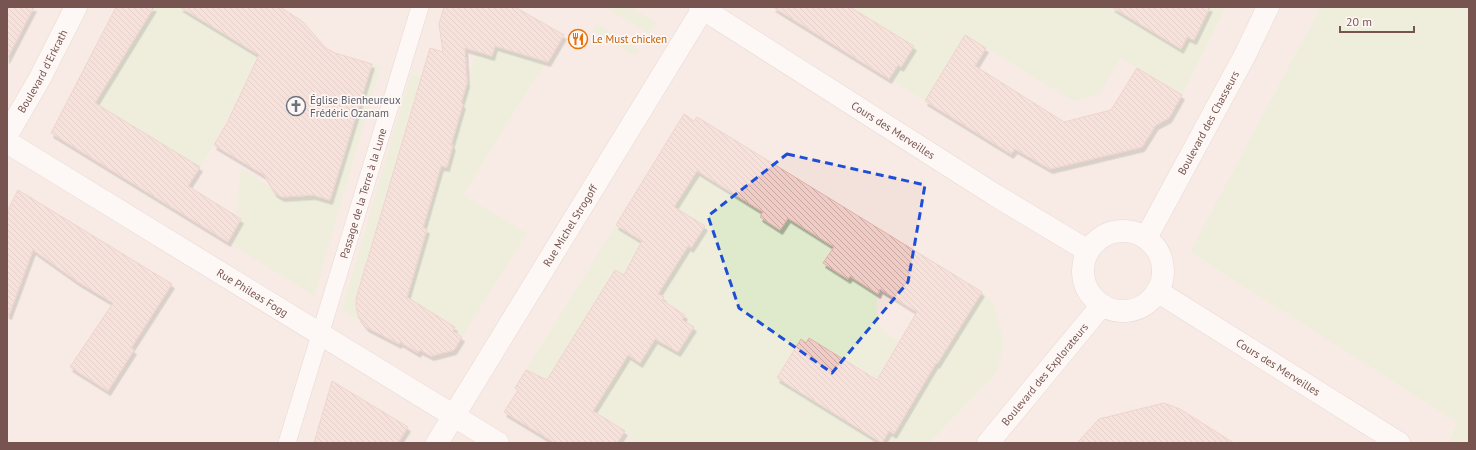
<svg xmlns="http://www.w3.org/2000/svg" width="1476" height="450" viewBox="0 0 1476 450" font-family="'PT Sans',sans-serif">
	<style>
		.residential { fill: #f3e2dc }
		.green { fill: #dfe9cb }
		.building { fill: url(#building-back-hatch); stroke: #e1afa7; filter: url(#shadow) }
		.lines { fill: none; stroke-linecap: round; stroke-linejoin: round }
		.pedestrian-casing { stroke: #d1bab5; stroke-width: 18 }
		.minor-casing { stroke: #d1bab5; stroke-width: 23 }
		.tertiary-casing { stroke: #d1bab5; stroke-width: 23 }
		.pedestrian { stroke: #fff; stroke-width: 17 }
		.minor { stroke: #fff; stroke-width: 22 }
		.tertiary { stroke: #fff; stroke-width: 22 }
		.marked { fill: none; stroke: #1d4ed8; stroke-width: 3; stroke-dasharray: 8 5; stroke-linejoin: round }
		.labels { text-anchor: middle; dominant-baseline: central; stroke-width: 3.5; stroke-linejoin: round; paint-order: stroke }
		.food-label { font-size: 11px; fill: #c56008; stroke: #fef7f4; text-anchor: start }
		.street-label { font-size: 11px; fill: #775450; stroke: #fef7f4 }
		.worship-label { font-size: 11px; fill: #5b616d; stroke: #fef7f4; text-anchor: start }
	</style>
	<defs>
		<pattern id="building-back-hatch" width="6" height="6" patternUnits="userSpaceOnUse"><rect width="6" height="6" fill="#f0ccc6"/><path d="M-1 5l2 2M0 0l6 6M5-1l2 2" fill="none" stroke="#c7a8a3"/></pattern>
		<filter id="shadow"><feDropShadow dx="2.5" dy="4.5" stdDeviation="0" flood-color="#0004"/></filter>
	</defs>
	<rect width="100%" height="100%" fill="#fcf2ed"/>
	<!-- residential -->
	<path class="residential" d="M 7,7 L 1319,7 L 1313,21 L 1257,128 L 1457,422 L 1448,443 L 7,443 Z"/>
	<!-- green -->
	<path class="green" d="M 154,7 L 186,7 L 263,51 L 214,144 L 200,167 L 93,106 Z
		M 605,7 L 631,7 L 657,23 L 649,34 Z
		M 850,7 L 1111,7 L 1181,49 L 1187,37 L 1194,40 L 1210,7 L 1226,7 L 1182,95 L 1121,58 L 1099,94 L 1073,101 L 965,35 L 925,101 L 889,79 L 898,65 L 901,67 L 914,46 Z
		M 1319,7 L 1469,7 L 1469,443 L 1448,443 L 1457,422 L 1190,252 L 1313,21 Z
		M 597,24 L 639,50 L 635,56 L 593,31 Z
		M 495,46 L 548,62 L 536,77 L 463,195 L 527,233 L 462,337 L 453,331 L 455,326 L 403,295 L 441,166 L 451,145 L 476,51 Z
		M 372,64 L 381,66 L 314,296 L 234,246 L 241,168 L 283,196 L 365,85 Z
		M 411,74 L 422,77 L 356,299 L 356,311 L 364,324 L 342,310 Z
		M 697,171 L 744,200 L 765,209 L 760,217 L 780,230 L 788,218 L 803,227 L 823,194 L 854,214 L 824,263 L 850,276 L 878,294 C 874,317 877,331 900,341 L 877,379 L 809,338 L 806,343 L 801,340 L 882,443 L 894,434 L 982,292 L 993,303 L 1004,343 L 997,372 L 929,443 L 627,443 L 631,435 L 590,409 L 627,356 L 640,363 L 655,339 L 678,352 L 694,327 L 682,320 L 685,314 L 615,270 L 547,380 L 526,370 L 616,225 L 678,263 L 688,246 L 692,248 L 705,226 L 674,207 Z"/>
	<!-- building -->
	<path class="building" d="M 7,7 L 34,7 L 7,59 Z
		M 116,7 L 154,7 L 95,103 L 200,167 L 188,186 L 241,219 L 228,242 L 51,133 Z
		M 180,7 L 280,7 L 302,21 L 326,48 L 335,53 L 372,64 L 330,200 L 313,195 L 282,197 L 275,193 L 264,175 L 214,145 L 228,121 L 259,55 Z
		M 444,7 L 515,7 L 564,35 L 548,62 L 495,46 L 492,56 L 465,48 L 467,83 L 461,103 L 463,104 L 451,145 L 453,145 L 447,167 L 441,166 L 423,228 L 427,229 L 407,297 L 455,327 L 453,331 L 462,337 L 454,350 L 431,356 L 420,350 L 418,353 L 400,342 L 399,344 L 366,327 L 359,318 L 356,307 L 356,299 L 430,48 L 443,52 L 439,24 Z
		M 773,7 L 850,7 L 914,46 L 901,67 L 898,65 L 889,79 Z
		M 1112,7 L 1210,7 L 1194,40 L 1187,37 L 1181,49 Z
		M 965,35 L 986,48 L 975,66 L 1064,122 L 1111,110 L 1137,68 L 1182,95 L 1169,118 L 1156,125 L 1142,147 L 1050,169 L 1015,149 L 1011,154 L 925,101 Z
		M 684,114 L 694,121 L 697,117 L 982,292 L 937,364 L 936,363 L 894,434 L 889,431 L 882,443 L 777,378 L 801,339 L 806,343 L 809,338 L 877,380 L 917,312 L 880,289 L 878,294 L 850,276 L 848,279 L 823,263 L 834,247 L 788,218 L 780,230 L 760,217 L 763,212 L 697,171 L 674,207 L 705,226 L 691,248 L 688,246 L 658,294 L 664,297 L 662,300 L 685,315 L 682,320 L 694,327 L 678,352 L 655,339 L 640,363 L 628,355 L 593,411 L 625,431 L 617,443 L 555,443 L 504,412 L 518,390 L 515,388 L 526,370 L 547,380 L 615,270 L 624,275 L 642,241 L 616,225 Z
		M 18,190 L 172,284 L 131,348 L 134,350 L 108,391 L 70,367 L 113,303 L 78,282 L 33,250 L 9,315 L 7,314 L 7,212 Z
		M 332,381 L 408,427 L 398,443 L 314,443 Z
		M 1164,403 L 1180,409 L 1234,443 L 1077,443 L 1099,419 Z"/>
	<g class="lines">
		<!-- pedestrian casing -->
		<g class="pedestrian-casing">
			<g id="pedestrian">
				<path id="s1" d="M 287,443 L 420,7"/>
			</g>
		</g>
		<!-- minor casing -->
		<g class="minor-casing">
			<g id="minor">
				<path id="s2" d="M 700,7 L 995,195 L 1088,251"/>
				<path id="s3" d="M 7,142 L 498,443"/>
				<path id="s4" d="M 437,443 L 704,7"/>
			</g>
		</g>
		<!-- tertiary casing -->
		<g class="tertiary-casing">
			<g id="tertiary">
				<path id="s5" d="M 7,135 L 40,78 L 76,7"/>
				<circle cx="1123" cy="271" r="40"/>
				<path id="s6" d="M 1146,238 L 1245,55 L 1268,7"/>
				<path id="s7" d="M 1157,291 L 1399,443"/>
				<path id="s8" d="M 988,443 L 1102,305"/>
			</g>
		</g>
		<!-- pedestrian -->
		<use href="#pedestrian" class="pedestrian"/>
		<!-- minor -->
		<use href="#minor" class="minor"/>
		<!-- tertiary -->
		<use href="#tertiary" class="tertiary"/>
	</g>
	<!-- marked area -->
	<path d="M0 0H1476V450H0ZM 787,154 L 925,185 L 908,282 L 832,373 L 739,308 L 708,216 Z" fill="#fcf2ed" fill-opacity=".55" fill-rule="evenodd"/>
	<path class="marked" d="M 787,154 L 925,185 L 908,282 L 832,373 L 739,308 L 708,216 Z"/>
	<!-- icons -->
	<defs>
		<g id="restaurant-ring" transform="scale(1)"><circle r="9.5" fill="#fef7f4" stroke="#e8710a" stroke-width="1.5"/><path d="M-5-6h1v4h1v-4h1v4h1v-4h1v5L-1.5 .5V6h-2V.5L-5-1ZM5-6V6H3V1.5H1.5Q1.5-4 5-6Z" fill="#e8710a"/></g>
		<g id="church-ring" transform="scale(1)"><circle r="9.5" fill="#fef7f4" stroke="#6b7280" stroke-width="1.5"/><path d="M-1.2-6h2.4v3.5h3.3v2.4h-3.3V6h-2.4V-.1h-3.3v-2.4h3.3Z" fill="#6b7280"/></g>
	</defs>
	<g fill-rule="evenodd">
		<use href="#restaurant-ring" x="578" y="39"/>
		<use href="#church-ring" x="296" y="106"/>
	</g>
	<g class="labels">
		<!-- food labels -->
		<g class="food-label">
			<text x="592" y="39">Le Must chicken</text>
		</g>
		<!-- street labels -->
		<g class="street-label">
			<text stroke="none"><textPath href="#s5" startOffset="73">Boulevard d'Erkrath</textPath></text>
			<text stroke="none"><textPath href="#s6" startOffset="131">Boulevard des Chasseurs</textPath></text>
			<text stroke="none"><textPath href="#s2" startOffset="229">Cours des Merveilles</textPath></text>
			<text stroke="none"><textPath href="#s1" startOffset="261">Passage de la Terre à la Lune</textPath></text>
			<text stroke="none"><textPath href="#s4" startOffset="255">Rue Michel Strogoff</textPath></text>
			<text stroke="none"><textPath href="#s3" startOffset="288">Rue Phileas Fogg</textPath></text>
			<text stroke="none"><textPath href="#s7" startOffset="143">Cours des Merveilles</textPath></text>
			<text stroke="none"><textPath href="#s8" startOffset="89">Boulevard des Explorateurs</textPath></text>
		</g>
		<!-- worship labels -->
		<g class="worship-label">
			<text x="310" y="100">Église Bienheureux<tspan x="310" dy="13">Frédéric Ozanam</tspan></text>
		</g>
	</g>
	<!-- border -->
	<rect width="1476" height="450" fill="none" stroke="#775450" stroke-width="16"/>
	<!-- scale -->
	<path d="M1340 26v6h74v-6" fill="none" stroke="#775450" stroke-width="2"/>
	<text x="1346" y="26" font-size="12" fill="#775450" stroke="#fef7f4" stroke-width="3" paint-order="stroke">20 m</text>
</svg>
